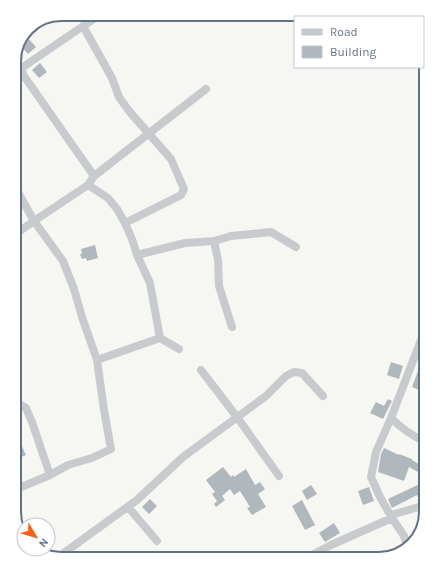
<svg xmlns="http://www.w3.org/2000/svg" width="440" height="573" viewBox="0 0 440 573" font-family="Karla,sans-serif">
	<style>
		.building { fill: #b1b8bd }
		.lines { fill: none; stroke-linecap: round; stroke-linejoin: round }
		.minor { stroke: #c8cbce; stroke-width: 8 }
		.rim { fill: none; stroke: #637386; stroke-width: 2 }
	</style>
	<rect width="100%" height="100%" fill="#f6f6f2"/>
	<!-- building -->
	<path class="building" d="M 28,38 L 36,47 L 28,54 L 20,45 Z
		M 40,63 L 47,72 L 39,78 L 32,70 Z
		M 95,245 L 98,258 L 87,261 L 86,258 L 82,259 L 80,254 L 82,254 L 81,249 Z
		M 391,362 L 403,366 L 399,379 L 387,375 Z
		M 418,371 L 426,375 L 426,393 L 412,387 Z
		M 388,399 L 392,401 L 383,419 L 370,413 L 376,402 L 384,406 Z
		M 21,444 L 26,455 L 14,460 L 14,448 L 17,448 L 16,446 Z
		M 384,448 L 399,455 L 399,454 L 412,459 L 412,460 L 422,466 L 418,472 L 409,467 L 404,481 L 378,472 L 381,454 Z
		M 223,467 L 231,477 L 233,475 L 234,477 L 246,469 L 255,485 L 260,482 L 265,489 L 258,494 L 266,507 L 252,515 L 247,508 L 250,507 L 240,491 L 234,495 L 230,489 L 222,496 L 225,500 L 216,507 L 214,504 L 217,501 L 212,494 L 215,492 L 206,480 Z
		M 426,481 L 426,500 L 420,501 L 417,495 L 392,508 L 388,499 Z
		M 311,485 L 317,494 L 307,500 L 302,491 Z
		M 369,487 L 374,501 L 363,505 L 358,491 Z
		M 150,499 L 157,506 L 149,514 L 142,507 Z
		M 302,500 L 315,525 L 305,530 L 292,506 Z
		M 334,523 L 340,533 L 325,542 L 319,533 Z"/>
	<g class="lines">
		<!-- minor -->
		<path class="minor" d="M 83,26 L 112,78 L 119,97 L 129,111 L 171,159 L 184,189 L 181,195 L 125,223
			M 94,176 L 206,89
			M 88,185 L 108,198 L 117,209 L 125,223 L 132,239 L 137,255 L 150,283 L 160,338 L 179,349
			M 14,235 L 34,221 L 14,185
			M 214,241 L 218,260 L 219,286 L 232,327
			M 137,255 L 185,243 L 214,241 L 231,236 L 271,232 L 296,247
			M 97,360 L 160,338
			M 201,370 L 237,417 L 279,476
			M 14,401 L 26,408 L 32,422 L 50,475
			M 391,418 C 402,429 412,436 426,442
			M 14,490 L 50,475 L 68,465 L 92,458 L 111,449 L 104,410 L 97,360 L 82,317 L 74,289 L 63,261 L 34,221 L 88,185 L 94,176 L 24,76 L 22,71 L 23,67 L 98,16
			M 128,507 L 157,541
			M 391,515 L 426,505
			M 392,518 L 380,497 L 371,477 L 376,452 L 391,418 L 421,340 L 426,332
			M 57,558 L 137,500 L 183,457 L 266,396 L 286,376 L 294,372 L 302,373 L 323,396
			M 304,559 L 331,545 L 392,518 L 404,536 L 408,548"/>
	</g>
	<!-- crop -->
	<path d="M0 0H440V573H0ZM61 21H379A40 40 0 0 1 419 61V512A40 40 0 0 1 379 552H61A40 40 0 0 1 21 512V61A40 40 0 0 1 61 21Z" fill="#fff" fill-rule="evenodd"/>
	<path class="rim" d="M61 21H379A40 40 0 0 1 419 61V512A40 40 0 0 1 379 552H61A40 40 0 0 1 21 512V61A40 40 0 0 1 61 21Z"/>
	<!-- legend -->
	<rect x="294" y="16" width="130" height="52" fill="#ffffff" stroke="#c1c7cf"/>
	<rect x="302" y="29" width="20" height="6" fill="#c8cbce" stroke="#c1c7cf"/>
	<text x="330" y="36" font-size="12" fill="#637386">Road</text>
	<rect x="302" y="46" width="20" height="12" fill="#b1b8bd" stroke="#c1c7cf"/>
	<text x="330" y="56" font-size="12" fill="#637386">Building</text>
	<!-- north arrow -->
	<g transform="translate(36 537) rotate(128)"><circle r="19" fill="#ffffff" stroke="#c1c7cf"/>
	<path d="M0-3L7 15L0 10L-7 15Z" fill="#f16218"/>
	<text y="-6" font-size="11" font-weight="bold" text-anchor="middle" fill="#637386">N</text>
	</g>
</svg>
